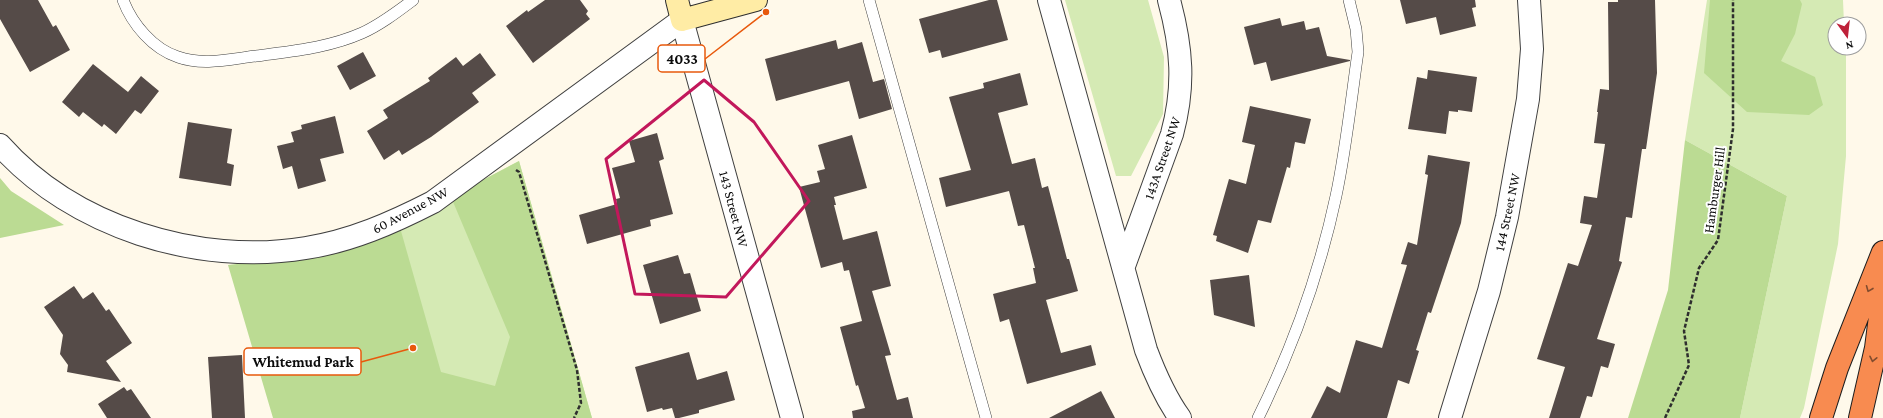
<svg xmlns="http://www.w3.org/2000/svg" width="1883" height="418" viewBox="0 0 1883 418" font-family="'Crimson Pro',serif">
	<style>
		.green { fill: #d5eab4 }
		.forest { fill: #bbdb93 }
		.building { fill: #554b48 }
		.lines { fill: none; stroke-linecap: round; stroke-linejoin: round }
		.lane-casing { stroke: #3f3f3f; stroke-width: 12 }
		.street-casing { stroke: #3f3f3f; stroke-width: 24 }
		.secondary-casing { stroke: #2e2e2e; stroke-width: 24 }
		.highway-casing { stroke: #1d1d1d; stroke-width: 24 }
		.path { stroke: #2e2e2e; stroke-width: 2.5; stroke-dasharray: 4 2; stroke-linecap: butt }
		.lane { stroke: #fff; stroke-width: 11 }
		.street { stroke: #fff; stroke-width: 22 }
		.secondary { stroke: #ffeca5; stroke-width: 22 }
		.highway { stroke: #f88b50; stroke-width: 22 }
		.oneway { stroke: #824c2e }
		.marked { fill: none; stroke: #c2185b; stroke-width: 3; stroke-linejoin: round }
		.labels { text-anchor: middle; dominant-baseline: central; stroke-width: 4; stroke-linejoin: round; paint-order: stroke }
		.street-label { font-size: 14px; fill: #0c0c0c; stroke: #fff }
		.leader { fill: none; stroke: #e8590c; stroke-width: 1.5 }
		.callout-dot { fill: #e8590c; stroke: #fff; stroke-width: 1.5 }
		.callout { fill: #fff; stroke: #e8590c; stroke-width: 1.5 }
		.callout-label { font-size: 15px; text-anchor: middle; font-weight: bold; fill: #0c0c0c }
	</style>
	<rect width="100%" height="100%" fill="#fff9ea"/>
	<!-- green -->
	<path class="green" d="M 1065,0 L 1148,0 L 1164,57 L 1163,114 L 1131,176 L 1116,176 Z
		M 1707,0 L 1843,0 L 1844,24 L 1835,24 L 1835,48 L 1845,48 L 1846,53 L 1846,156 L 1838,244 L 1804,408 L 1800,418 L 1740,418 L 1787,196 L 1685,140 Z
		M 519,161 L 592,418 L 273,418 L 354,247 Z"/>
	<!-- forest -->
	<path class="forest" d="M 1710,0 L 1800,0 L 1802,4 L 1795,34 L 1781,61 L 1815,77 L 1823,105 L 1809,115 L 1747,112 L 1704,73 Z
		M 1685,140 L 1787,196 L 1740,418 L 1628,418 L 1668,290 Z
		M 519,161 L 592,418 L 273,418 L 228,265 L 308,256 L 399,224 L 441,372 L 495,386 L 510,337 L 451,197 Z
		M 0,178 L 11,191 L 64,225 L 0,238 Z"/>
	<!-- building -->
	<path class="building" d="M 0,0 L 38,0 L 53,27 L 56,25 L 70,50 L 30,72 L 0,19 Z
		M 545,0 L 580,0 L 588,11 L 586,14 L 590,19 L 533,63 L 506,26 L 527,10 L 528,12 Z
		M 989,0 L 997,0 L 1008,40 L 942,58 L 940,50 L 929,53 L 919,19 Z
		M 1400,0 L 1475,0 L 1476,7 L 1472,8 L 1476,26 L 1440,35 L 1436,17 L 1406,24 Z
		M 1618,0 L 1655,0 L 1657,73 L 1646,149 L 1642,149 L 1632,218 L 1626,217 L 1619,261 L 1622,262 L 1597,339 L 1615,344 L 1608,368 L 1601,366 L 1592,397 L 1587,396 L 1580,418 L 1549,418 L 1565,367 L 1537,359 L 1568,263 L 1578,266 L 1592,225 L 1580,223 L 1584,196 L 1597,198 L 1605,144 L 1594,143 L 1598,112 L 1597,112 L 1600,89 L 1609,90 L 1608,2 L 1618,2 Z
		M 1280,18 L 1282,26 L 1304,21 L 1306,30 L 1319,27 L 1327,56 L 1350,60 L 1350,61 L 1271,81 L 1266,62 L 1254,65 L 1244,27 Z
		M 836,40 L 838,49 L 862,42 L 873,82 L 884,79 L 892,109 L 859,119 L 849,81 L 776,101 L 765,59 Z
		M 363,52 L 376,76 L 350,90 L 337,66 Z
		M 480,53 L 496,75 L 472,93 L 479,102 L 431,137 L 402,155 L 399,150 L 384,160 L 367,131 L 388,118 L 383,110 L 430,81 L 428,78 L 456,57 L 463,66 Z
		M 93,64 L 128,92 L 141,76 L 159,91 L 141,114 L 135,110 L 116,134 L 104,124 L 102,127 L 83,112 L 79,117 L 62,102 Z
		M 1428,70 L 1477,77 L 1472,112 L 1458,110 L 1458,112 L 1449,111 L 1446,134 L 1408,129 L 1417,77 L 1427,79 Z
		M 1020,73 L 1028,105 L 998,113 L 1012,164 L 1035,158 L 1042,188 L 1048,186 L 1067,259 L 1069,259 L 1078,291 L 1046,300 L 1061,353 L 1091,345 L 1096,365 L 1027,384 L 1009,319 L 1000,322 L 993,294 L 1036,283 L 1033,268 L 1035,268 L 1024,225 L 1018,226 L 1009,191 L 946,207 L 939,178 L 971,170 L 949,97 L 984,88 L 983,83 Z
		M 1250,106 L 1311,119 L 1305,144 L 1295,142 L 1290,168 L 1287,167 L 1271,223 L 1258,220 L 1248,253 L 1216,241 L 1217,236 L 1213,235 L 1229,179 L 1246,184 L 1255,145 L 1242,142 Z
		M 335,116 L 344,153 L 320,159 L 326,181 L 298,189 L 292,166 L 283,169 L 277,146 L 294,142 L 291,132 L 302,129 L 301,125 Z
		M 188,122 L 232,129 L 227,163 L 234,165 L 231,186 L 179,178 Z
		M 657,133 L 664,159 L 659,161 L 673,214 L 650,220 L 651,226 L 587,244 L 579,215 L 617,204 L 616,199 L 620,198 L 612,168 L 635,162 L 629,141 Z
		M 852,135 L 867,188 L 834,197 L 836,205 L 834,205 L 843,240 L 877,231 L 891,286 L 872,291 L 891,355 L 885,356 L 897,400 L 908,397 L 913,418 L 853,418 L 852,411 L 865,408 L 858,385 L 856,386 L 840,327 L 862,321 L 849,270 L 844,271 L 842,262 L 821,268 L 799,187 L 820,182 L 817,171 L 825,169 L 818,145 Z
		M 1428,155 L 1470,162 L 1461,223 L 1431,313 L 1428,312 L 1416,350 L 1419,351 L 1409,384 L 1398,380 L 1387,418 L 1311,418 L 1327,386 L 1340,393 L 1356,340 L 1382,348 L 1407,265 L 1401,264 L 1408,242 L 1417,245 L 1428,175 L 1425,174 Z
		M 678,255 L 684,274 L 690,273 L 701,311 L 660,324 L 643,265 Z
		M 1249,275 L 1255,327 L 1214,315 L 1210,280 Z
		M 74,286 L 83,299 L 93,292 L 106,311 L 109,309 L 132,343 L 106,361 L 121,382 L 67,372 L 68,365 L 60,354 L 63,335 L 44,307 Z
		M 689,352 L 697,380 L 727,371 L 735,400 L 699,410 L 699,413 L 679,418 L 675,418 L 672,408 L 663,410 L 662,408 L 647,412 L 635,367 Z
		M 242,355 L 245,418 L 212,418 L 208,357 Z
		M 124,387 L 127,391 L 131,389 L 151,418 L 107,418 L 98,404 Z
		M 1101,391 L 1115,418 L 1049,418 Z"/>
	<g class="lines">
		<!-- lane casing -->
		<g class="lane-casing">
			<path id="lane" d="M 123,0 C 132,24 153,49 178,57 C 203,66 230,59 256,56 C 292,51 328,48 362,33 C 380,25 397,12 413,0
				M 869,0 L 986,418
				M 1258,418 C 1292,349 1320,271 1336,196 C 1346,149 1351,100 1358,52 L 1356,29 L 1349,0"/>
		</g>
		<!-- street casing -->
		<g class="street-casing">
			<path id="street" d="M 1049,0 L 1146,350 C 1155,374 1165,397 1180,418
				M 0,145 C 73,227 198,266 306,248 C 351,241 392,223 433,202 L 682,20 L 792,418
				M 1124,266 L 1172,134 C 1185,86 1182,48 1169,0
				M 1450,418 L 1489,291 L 1507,217 L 1528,99 L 1532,49 L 1529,0"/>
		</g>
		<!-- secondary casing -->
		<g class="secondary-casing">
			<path id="secondary" d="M 677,0 L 682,20 L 756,0"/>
		</g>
		<!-- highway casing -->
		<g class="highway-casing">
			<path id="highway" d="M 1821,418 L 1837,368 L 1883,252
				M 1860,418 L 1876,348 L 1883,293"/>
		</g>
		<!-- path -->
		<path class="path" d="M 516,170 L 519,172 L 577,370 L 581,403 L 574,418
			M 1665,418 L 1689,365 L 1684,331 L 1699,268 L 1718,240 L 1733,129 L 1733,0"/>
		<!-- lane -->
		<use href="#lane" class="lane"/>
		<!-- street -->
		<use href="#street" class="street"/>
		<!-- secondary -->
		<use href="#secondary" class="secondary"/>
		<!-- highway -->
		<use href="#highway" class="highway"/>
	</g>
	<!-- one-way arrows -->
	<defs><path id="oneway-chevron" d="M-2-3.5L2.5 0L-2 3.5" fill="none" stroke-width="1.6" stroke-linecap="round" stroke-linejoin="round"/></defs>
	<g class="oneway">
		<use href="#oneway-chevron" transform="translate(1869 289) rotate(112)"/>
		<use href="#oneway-chevron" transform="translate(1873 359) rotate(102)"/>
	</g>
	<!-- marked area -->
	<path class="marked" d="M 704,80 L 754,122 L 809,201 L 726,297 L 635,294 L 606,159 Z"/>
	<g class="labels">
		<!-- street labels -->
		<g class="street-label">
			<text transform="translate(1162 158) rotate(-71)">143A Street NW</text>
			<text transform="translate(1714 190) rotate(-82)">Hamburger Hill</text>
			<text transform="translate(734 209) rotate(75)">143 Street NW</text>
			<text transform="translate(410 210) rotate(-28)">60 Avenue NW</text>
			<text transform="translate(1507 212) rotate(-78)">144 Street NW</text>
		</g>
	</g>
	<!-- callouts -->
	<path class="leader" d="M766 12L705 59M413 348L361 362"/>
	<g class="callout-dot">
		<circle cx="766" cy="12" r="4"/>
		<circle cx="413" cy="348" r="4"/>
	</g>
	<g class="callout">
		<rect x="658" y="45" width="47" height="27" rx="4"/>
		<rect x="244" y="348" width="117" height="27" rx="4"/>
	</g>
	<g class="callout-label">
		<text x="682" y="64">4033</text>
		<text x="303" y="367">Whitemud Park</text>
	</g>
	<!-- north arrow -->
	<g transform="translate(1847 36) rotate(165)"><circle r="19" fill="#ffffff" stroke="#9e9e9e"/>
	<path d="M0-3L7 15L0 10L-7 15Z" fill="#be2139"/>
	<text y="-6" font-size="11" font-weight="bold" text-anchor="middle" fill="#0c0c0c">N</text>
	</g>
</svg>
